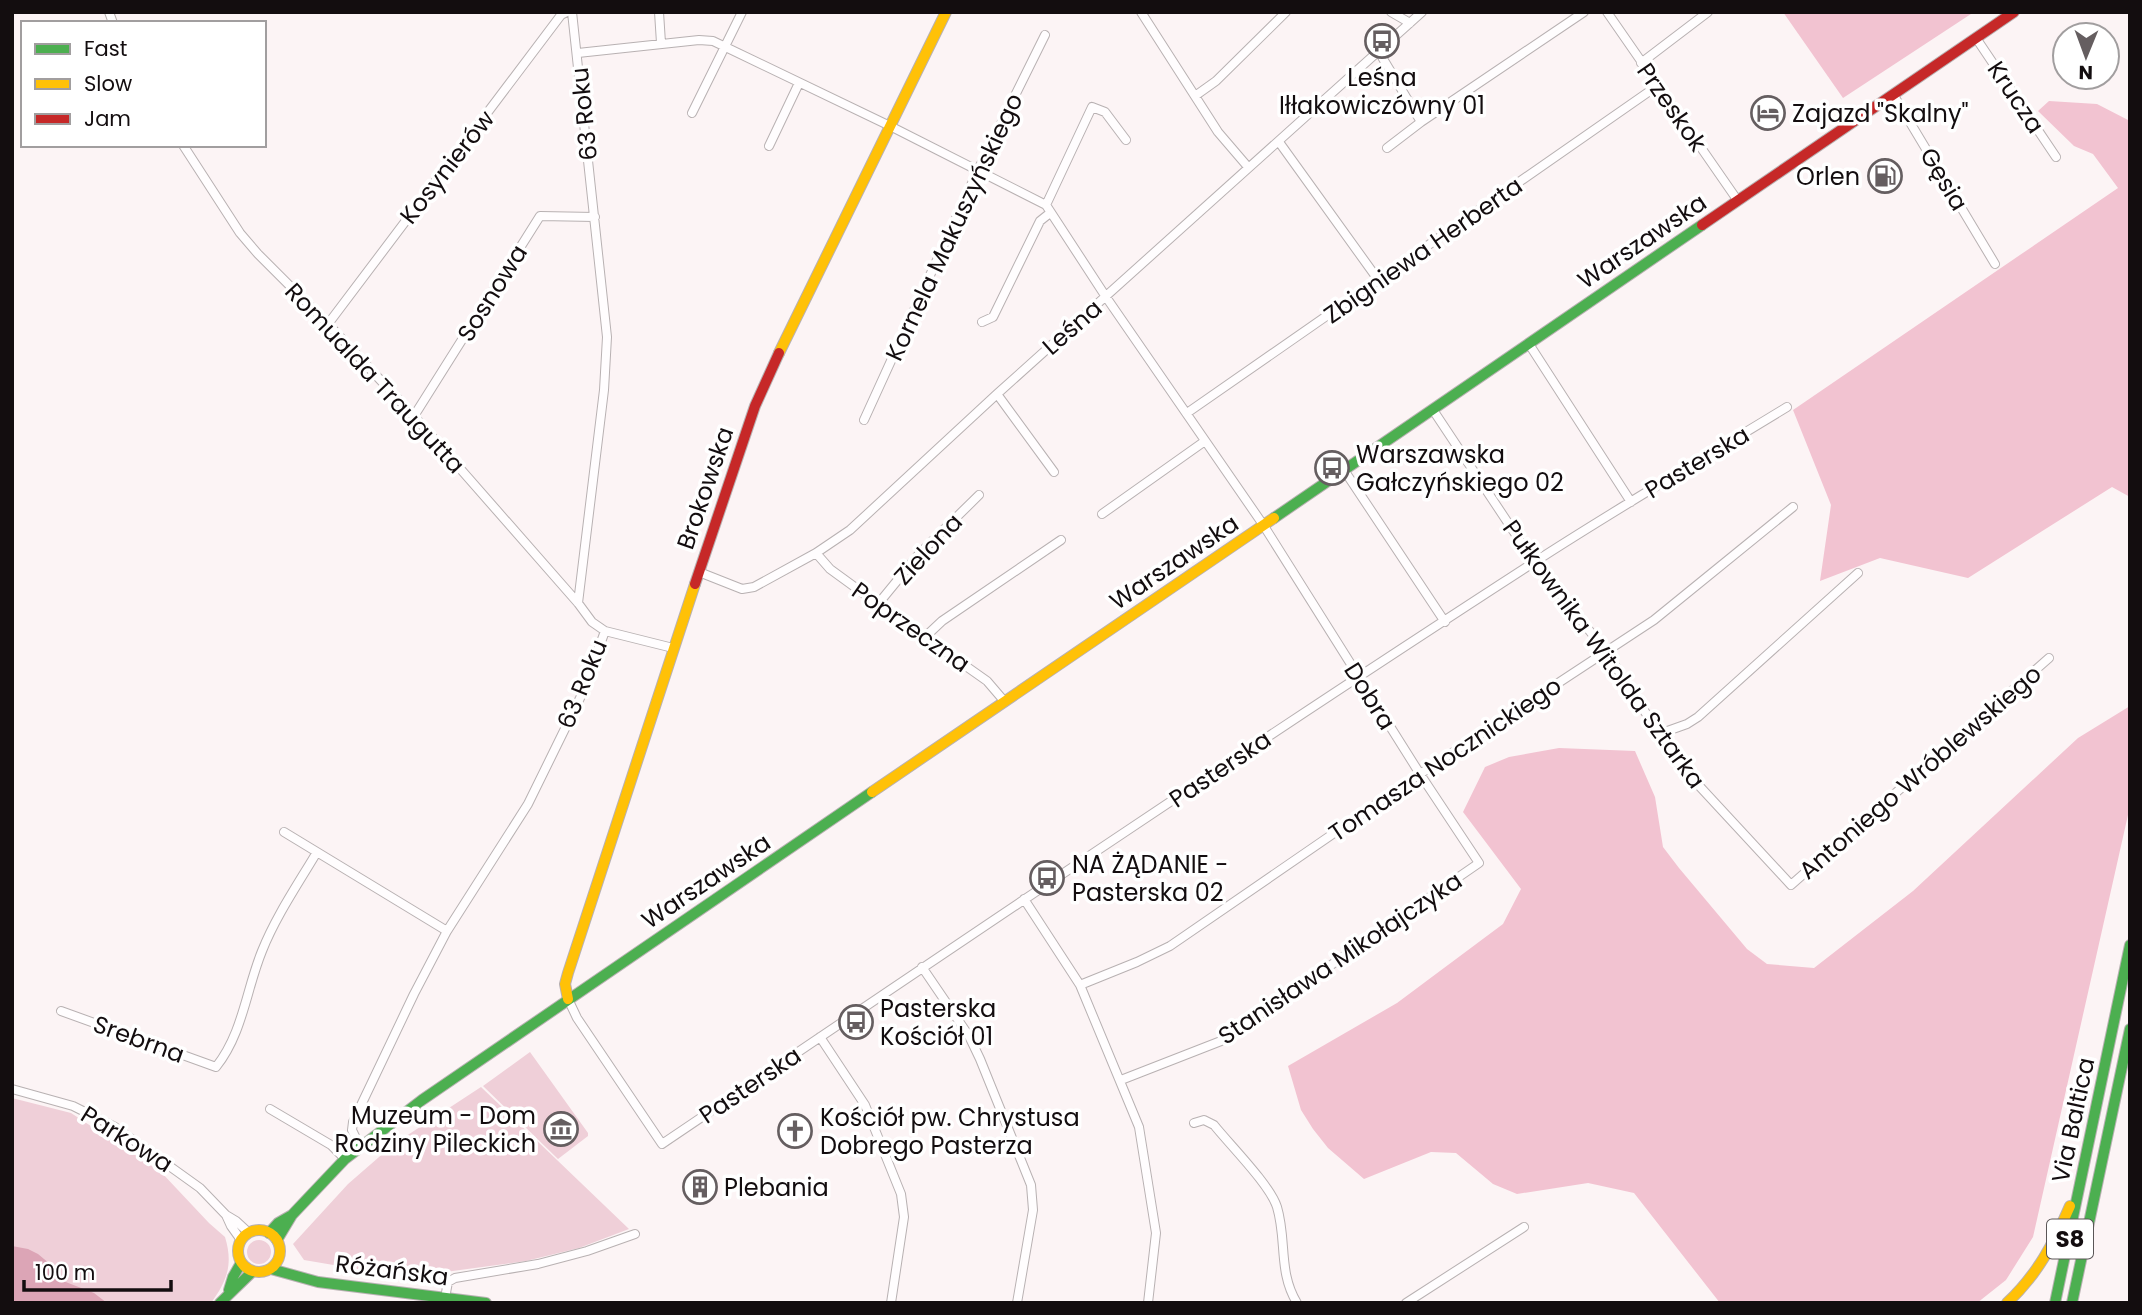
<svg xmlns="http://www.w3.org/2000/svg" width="2142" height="1315" viewBox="0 0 2142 1315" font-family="Poppins,sans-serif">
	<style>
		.green { fill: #efcfd8 }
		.forest { fill: #f2c3d1 }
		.water { fill: #dca5b6 }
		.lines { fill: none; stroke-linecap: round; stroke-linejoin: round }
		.street-casing { stroke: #b8b1b2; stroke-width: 10 }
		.fast-casing { stroke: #b8b1b2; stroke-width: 12 }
		.slow-casing { stroke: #b8b1b2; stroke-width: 12 }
		.jam-casing { stroke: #b8b1b2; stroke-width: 12 }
		.street { stroke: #fffdfe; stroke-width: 8 }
		.fast { stroke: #4caf50; stroke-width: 10 }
		.slow { stroke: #ffc107; stroke-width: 10 }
		.jam { stroke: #c62828; stroke-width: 10 }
		.labels { text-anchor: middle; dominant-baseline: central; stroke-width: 7; stroke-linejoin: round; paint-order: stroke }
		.shield { fill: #fff; stroke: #5a5657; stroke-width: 2 }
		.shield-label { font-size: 23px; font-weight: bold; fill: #130d0f }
		.poi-label { font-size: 24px; fill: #130d0f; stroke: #fff; text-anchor: start }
		.street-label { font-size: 24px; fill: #130d0f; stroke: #fff }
	</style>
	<rect width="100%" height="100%" fill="#fcf4f5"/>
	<!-- green -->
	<path class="green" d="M 530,1052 L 588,1133 L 588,1136 L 558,1159 L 483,1086 Z
		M 481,1087 L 629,1229 L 579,1248 L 526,1261 L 438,1273 L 380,1267 L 363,1270 L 304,1260 L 293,1244 L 348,1184 L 394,1144 Z
		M 12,1098 L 71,1113 L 161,1172 L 209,1223 L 225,1237 C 233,1263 228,1280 211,1303 L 12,1303 Z
		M247 1252a12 12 0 1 1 24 0a12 12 0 1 1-24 0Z"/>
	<!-- forest -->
	<path class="forest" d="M 1783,12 L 1974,12 L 1843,98 Z
		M 2049,101 L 2097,104 L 2130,121 L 2130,497 L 2112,487 L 1968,578 L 1880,558 L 1820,581 L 1831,505 L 1793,410 L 2118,188 L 2093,154 L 2074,146 L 2038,111 Z
		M 2130,706 L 2130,806 L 2033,1237 L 2006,1280 L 1977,1303 L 1720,1303 L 1634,1193 L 1588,1183 L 1517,1194 L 1493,1184 L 1456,1153 L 1431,1152 L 1364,1179 L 1328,1148 L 1313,1129 L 1301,1110 L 1288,1066 L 1397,1003 L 1503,924 L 1521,889 L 1463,812 L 1485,767 L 1509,757 L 1559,748 L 1635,751 L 1655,797 L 1663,847 L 1679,868 L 1747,949 L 1767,964 L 1814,968 L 1913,891 L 2078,738 Z"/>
	<!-- water -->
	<path class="water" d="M 12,1246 L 28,1249 L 38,1254 L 50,1264 L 58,1279 L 94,1293 L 107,1303 L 12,1302 Z"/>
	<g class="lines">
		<!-- street casing -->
		<g class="street-casing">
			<path id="street" d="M 109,12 L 113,23
				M 572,12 L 607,337 L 604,390 L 578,603
				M 659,12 L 661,43
				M 1141,12 L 1218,132 L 1248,167
				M 1391,12 L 1410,23
				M 1607,12 L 1738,201
				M 1976,38 L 2056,157
				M 1379,52 L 1421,122
				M 578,53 L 699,40 L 713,41 L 890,126 L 1046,205 L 1106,297 L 1264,526 L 1420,774 L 1479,863 L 1221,1041 L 1121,1080
				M 1641,63 L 1708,12
				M 1893,94 L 1995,264
				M 1195,96 L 1216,81 L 1286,12
				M 692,113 L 742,12
				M 1279,142 L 1379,281
				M 183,145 L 240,233 L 258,254 L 328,324 L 414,416 L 578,603 L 592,622 L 605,631 L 673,648
				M 769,146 L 799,83
				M 1387,148 L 1421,122 L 1584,12
				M 1046,205 L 1092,107 L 1105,112 L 1126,140
				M 982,322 L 993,317 L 1040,221 L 1050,213
				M 328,324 L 561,15 L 567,12
				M 1529,344 L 1631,502
				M 997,394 L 1054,472
				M 1433,410 L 1534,562 L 1544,573 L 1607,653 L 1678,763 L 1791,885 L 2049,658
				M 1187,413 L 1657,86
				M 414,416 L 540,216 L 595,217
				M 864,420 L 978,170 L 1045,35
				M 1344,470 L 1445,622
				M 1102,514 L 1205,441
				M 816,553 L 830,569 L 878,604 L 987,681 L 1005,702
				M 699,572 L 742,589 L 754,587 L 816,553 L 850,530 L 997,394 L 1422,12
				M 878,604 L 919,554 L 979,495
				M 925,637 L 942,621 L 1061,540
				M 1659,734 L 1687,724 L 1698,717 L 1858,573
				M 284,832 L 447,931
				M 1024,899 L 1080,985 L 1139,1127 L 1156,1233 L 1148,1303
				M 922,967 L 969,1036 L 980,1059 L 1031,1185 L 1033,1210 L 1017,1303
				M 1080,985 L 1137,962 L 1170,946 L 1420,774 L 1654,620 L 1793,507
				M 568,999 L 577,1018 L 662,1144 C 952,948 1241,752 1533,563 C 1616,509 1702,459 1787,407
				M 61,1011 L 216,1067 C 243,1033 246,990 262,951 C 276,916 298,884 317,852
				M 820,1037 L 865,1105 L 901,1194 L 904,1217 L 891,1303
				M 12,1089 L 73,1106 L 115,1127 L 200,1188 L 226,1215 L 236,1221 L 249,1233
				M 270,1109 L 331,1145 L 345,1159
				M 1194,1123 L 1204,1120 L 1214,1125 C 1230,1145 1270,1185 1277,1207 C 1287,1240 1278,1272 1297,1303
				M 360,1147 L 352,1130 L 353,1122 L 414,994 L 447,931 L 528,804 L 583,692 L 605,631
				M 226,1215 L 231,1226 L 241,1240
				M 445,1298 L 448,1282 L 455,1278 L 538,1264 L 587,1251 L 635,1234
				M 1406,1303 L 1524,1227"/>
		</g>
		<!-- fast casing -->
		<g class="fast-casing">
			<path id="fast" d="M 1274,518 L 1702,225
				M 269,1233 L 278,1223 L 292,1215 L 345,1159 L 422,1100 L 872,792
				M 277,1240 L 292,1215
				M 271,1269 L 318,1282 L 486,1303
				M 229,1290 L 233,1277 L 241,1263
				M 220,1303 L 252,1272
				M 2055,1303 L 2130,945
				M 2072,1303 L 2130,1029"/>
		</g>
		<!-- slow casing -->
		<g class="slow-casing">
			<path id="slow" d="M 779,353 L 946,12
				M 872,792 L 1274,518
				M 568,999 L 565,984 L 568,973 L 695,584
				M238 1251a21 21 0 1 1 42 0a21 21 0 1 1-42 0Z
				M 2007,1303 C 2037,1275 2054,1243 2070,1206"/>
		</g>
		<!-- jam casing -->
		<g class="jam-casing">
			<path id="jam" d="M 1702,225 L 2014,12
				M 695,584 L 755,406 L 779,353"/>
		</g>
		<!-- street -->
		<use href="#street" class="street"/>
		<!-- fast -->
		<use href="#fast" class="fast"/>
		<!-- slow -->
		<use href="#slow" class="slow"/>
		<!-- jam -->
		<use href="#jam" class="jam"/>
	</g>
	<!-- icons -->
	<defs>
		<g id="bus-ring" transform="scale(1.75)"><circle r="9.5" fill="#fff" stroke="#655e60" stroke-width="1.5"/><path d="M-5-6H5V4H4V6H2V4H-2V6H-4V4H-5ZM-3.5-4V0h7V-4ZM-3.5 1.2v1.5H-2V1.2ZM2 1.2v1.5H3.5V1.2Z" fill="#655e60"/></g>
		<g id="hotel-ring" transform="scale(1.75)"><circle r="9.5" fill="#fff" stroke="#655e60" stroke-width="1.5"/><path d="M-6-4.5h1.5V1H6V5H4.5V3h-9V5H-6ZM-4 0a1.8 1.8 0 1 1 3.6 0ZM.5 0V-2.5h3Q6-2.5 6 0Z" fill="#655e60"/></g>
		<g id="fuel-ring" transform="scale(1.75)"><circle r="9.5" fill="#fff" stroke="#655e60" stroke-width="1.5"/><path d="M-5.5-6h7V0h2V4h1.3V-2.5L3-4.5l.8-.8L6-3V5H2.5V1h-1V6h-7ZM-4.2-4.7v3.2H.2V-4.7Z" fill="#655e60"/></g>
		<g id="museum-ring" transform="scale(1.75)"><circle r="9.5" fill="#fff" stroke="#655e60" stroke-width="1.5"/><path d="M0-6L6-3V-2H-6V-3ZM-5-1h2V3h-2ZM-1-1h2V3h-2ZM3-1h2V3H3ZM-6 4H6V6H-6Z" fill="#655e60"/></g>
		<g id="church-ring" transform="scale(1.75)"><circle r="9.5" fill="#fff" stroke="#655e60" stroke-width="1.5"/><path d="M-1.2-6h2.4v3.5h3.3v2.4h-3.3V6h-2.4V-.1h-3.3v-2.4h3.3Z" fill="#655e60"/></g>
		<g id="building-ring" transform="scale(1.75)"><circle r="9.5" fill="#fff" stroke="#655e60" stroke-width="1.5"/><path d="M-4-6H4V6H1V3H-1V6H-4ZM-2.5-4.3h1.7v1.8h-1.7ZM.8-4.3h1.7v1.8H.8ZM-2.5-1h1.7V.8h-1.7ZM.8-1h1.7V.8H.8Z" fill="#655e60"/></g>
	</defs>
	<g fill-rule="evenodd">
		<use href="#bus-ring" x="1382" y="41"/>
		<use href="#hotel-ring" x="1768" y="113"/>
		<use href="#fuel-ring" x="1885" y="176"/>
		<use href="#bus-ring" x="1332" y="468"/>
		<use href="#bus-ring" x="1047" y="878"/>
		<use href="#bus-ring" x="856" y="1022"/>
		<use href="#museum-ring" x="561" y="1129"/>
		<use href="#church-ring" x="795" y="1131"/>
		<use href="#building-ring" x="700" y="1187"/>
	</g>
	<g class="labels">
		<!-- shield labels -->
		<rect class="shield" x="2047" y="1219.5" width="46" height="39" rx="5"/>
		<g class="shield-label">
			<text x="2070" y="1239">S8</text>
		</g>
		<!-- poi labels -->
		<g class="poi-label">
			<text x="1382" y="77" text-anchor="middle">Leśna<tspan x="1382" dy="28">Iłłakowiczówny 01</tspan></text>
			<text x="1792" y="113">Zajazd "Skalny"</text>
			<text x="1860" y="176" text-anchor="end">Orlen</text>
			<text x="1356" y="454">Warszawska<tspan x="1356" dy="28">Gałczyńskiego 02</tspan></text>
			<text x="1072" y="864">NA ŻĄDANIE -<tspan x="1072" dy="28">Pasterska 02</tspan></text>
			<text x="880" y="1008">Pasterska<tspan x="880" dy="28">Kościół 01</tspan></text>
			<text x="536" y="1115" text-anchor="end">Muzeum - Dom<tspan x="536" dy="28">Rodziny Pileckich</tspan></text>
			<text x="820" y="1117">Kościół pw. Chrystusa<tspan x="820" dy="28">Dobrego Pasterza</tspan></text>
			<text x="724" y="1187">Plebania</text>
		</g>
		<!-- street labels -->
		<g class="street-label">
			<text transform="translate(2016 97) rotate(56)">Krucza</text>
			<text transform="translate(1672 107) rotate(55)">Przeskok</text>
			<text transform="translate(584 114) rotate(-96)">63 Roku</text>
			<text transform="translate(447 167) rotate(-52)">Kosynierów</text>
			<text transform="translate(1944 179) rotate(59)">Gęsia</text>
			<text transform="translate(954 227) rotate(-65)">Kornela Makuszyńskiego</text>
			<text transform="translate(1642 241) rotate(-34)">Warszawska</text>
			<text transform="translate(1423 250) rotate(-35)">Zbigniewa Herberta</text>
			<text transform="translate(492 293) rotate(-58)">Sosnowa</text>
			<text transform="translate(1072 327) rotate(-41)">Leśna</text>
			<text transform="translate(375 378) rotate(47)">Romualda Traugutta</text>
			<text transform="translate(1697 462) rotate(-31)">Pasterska</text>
			<text transform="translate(705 488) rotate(-71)">Brokowska</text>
			<text transform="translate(928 549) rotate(-47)">Zielona</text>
			<text transform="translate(1174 562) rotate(-34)">Warszawska</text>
			<text transform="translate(911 627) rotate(35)">Poprzeczna</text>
			<text transform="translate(1604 654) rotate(54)">Pułkownika Witolda Sztarka</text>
			<text transform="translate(582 684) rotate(-68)">63 Roku</text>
			<text transform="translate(1370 696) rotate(58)">Dobra</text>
			<text transform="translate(1445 759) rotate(-34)">Tomasza Nocznickiego</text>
			<text transform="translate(1220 769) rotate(-34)">Pasterska</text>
			<text transform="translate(1920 772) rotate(-41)">Antoniego Wróblewskiego</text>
			<text transform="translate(706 881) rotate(-34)">Warszawska</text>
			<text transform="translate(1340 958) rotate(-34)">Stanisława Mikołajczyka</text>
			<text transform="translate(139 1039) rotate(20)">Srebrna</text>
			<text transform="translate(750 1085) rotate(-34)">Pasterska</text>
			<text transform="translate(2073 1120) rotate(-78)">Via Baltica</text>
			<text transform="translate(127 1139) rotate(32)">Parkowa</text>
			<text transform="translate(392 1270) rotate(7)">Różańska</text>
		</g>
	</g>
	<!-- border -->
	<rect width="2142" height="1315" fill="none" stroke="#130d0f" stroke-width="28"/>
	<!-- legend -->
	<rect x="21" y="21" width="245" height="126" fill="#ffffff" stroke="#a19e9f" stroke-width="2"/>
	<rect x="35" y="44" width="35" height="10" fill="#4caf50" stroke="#a19e9f" stroke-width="2"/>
	<text x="84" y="56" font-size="21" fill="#130d0f">Fast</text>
	<rect x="35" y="79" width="35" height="10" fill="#ffc107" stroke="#a19e9f" stroke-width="2"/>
	<text x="84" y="91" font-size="21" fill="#130d0f">Slow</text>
	<rect x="35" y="114" width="35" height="10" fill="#c62828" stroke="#a19e9f" stroke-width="2"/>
	<text x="84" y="126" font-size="21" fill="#130d0f">Jam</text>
	<!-- north arrow -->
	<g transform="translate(2086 56) rotate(181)"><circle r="33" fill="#ffffff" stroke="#a19e9f" stroke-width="2"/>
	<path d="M0-5L12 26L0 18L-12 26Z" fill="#655e60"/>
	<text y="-10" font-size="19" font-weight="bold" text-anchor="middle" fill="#130d0f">N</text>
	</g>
	<!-- scale -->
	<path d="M24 1280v10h147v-10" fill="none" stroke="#130d0f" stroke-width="3.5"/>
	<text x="35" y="1280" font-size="21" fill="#130d0f" stroke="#ffffff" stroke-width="5" paint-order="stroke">100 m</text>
</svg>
